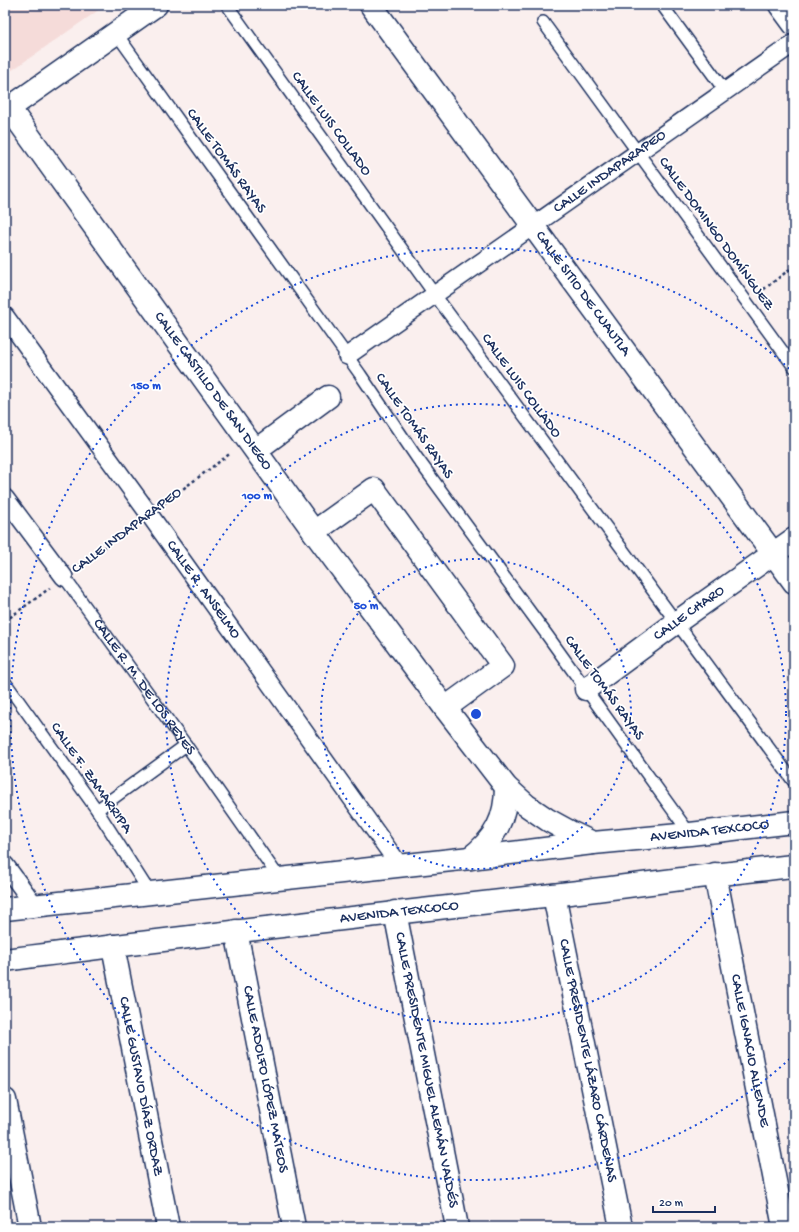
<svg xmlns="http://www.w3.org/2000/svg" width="799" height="1232" viewBox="0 0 799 1232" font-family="'Gochi Hand',sans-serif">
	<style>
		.built { fill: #f5dbd9 }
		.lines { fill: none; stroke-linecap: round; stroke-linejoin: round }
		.service-casing { stroke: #1b2f5e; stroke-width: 14 }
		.pedestrian-casing { stroke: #1b2f5e; stroke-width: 20 }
		.minor-casing { stroke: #1b2f5e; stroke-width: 25 }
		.secondary-casing { stroke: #1b2f5e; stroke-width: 25 }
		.path { stroke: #1b2f5e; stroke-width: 2.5; stroke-dasharray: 3 3; stroke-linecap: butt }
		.service { stroke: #fff; stroke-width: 11 }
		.pedestrian { stroke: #fff; stroke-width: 17 }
		.minor { stroke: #fff; stroke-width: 22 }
		.secondary { stroke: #fff; stroke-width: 22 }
		.ring { fill: none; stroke: #1d4ed8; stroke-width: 2; stroke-dasharray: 2 4 }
		.labels { text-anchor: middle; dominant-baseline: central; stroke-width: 3.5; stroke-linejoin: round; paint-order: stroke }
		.street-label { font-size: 15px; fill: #1b2f5e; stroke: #fff }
		.centre { fill: #1d4ed8; stroke: #fff; stroke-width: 2 }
		.ring-label { font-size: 12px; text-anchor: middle; font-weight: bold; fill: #1d4ed8; stroke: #fff; stroke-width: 3.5; stroke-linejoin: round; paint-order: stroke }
	</style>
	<rect width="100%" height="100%" fill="#faefee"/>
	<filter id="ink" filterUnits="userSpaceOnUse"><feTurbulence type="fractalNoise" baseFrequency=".025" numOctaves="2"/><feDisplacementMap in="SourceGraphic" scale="8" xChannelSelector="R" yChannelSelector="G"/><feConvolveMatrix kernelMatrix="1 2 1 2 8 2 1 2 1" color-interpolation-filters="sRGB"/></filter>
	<g filter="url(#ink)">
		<!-- built -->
		<path class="built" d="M 5,5 L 106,5 L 5,75 Z"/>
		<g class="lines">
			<!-- service casing -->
			<g class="service-casing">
				<g id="service">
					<path d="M 227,5 L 435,295 L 794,782"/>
					<path d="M 662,5 L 725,91"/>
					<path d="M 543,22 L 794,367"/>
					<path d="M 116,33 L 360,374 L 417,458 L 547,635 L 690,834"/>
					<path id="s1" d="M 64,577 L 186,745 L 280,879"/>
					<path d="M 5,682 L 97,810 L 150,893"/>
					<path d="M 97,810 L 186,745"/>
				</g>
			</g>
			<!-- pedestrian casing -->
			<g class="pedestrian-casing">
				<g id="pedestrian">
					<path id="s2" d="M 5,316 L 149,514 L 400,866"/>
					<path id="s3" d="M 347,356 L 794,43"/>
					<path d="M 5,498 L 64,577"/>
					<path d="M 5,865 L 35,906"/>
				</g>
			</g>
			<!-- minor casing -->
			<g class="minor-casing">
				<g id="minor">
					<path id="s4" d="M 371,5 L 794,582"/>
					<path d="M 780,5 L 794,24"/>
					<path id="s5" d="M 9,108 L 314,532 L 445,708 L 506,787 L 526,805 L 548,820 L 570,832 L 593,843"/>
					<path d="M 5,111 L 156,5"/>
					<path d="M 256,450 L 328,397"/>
					<path d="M 314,532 L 374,489 L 503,666 L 445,708"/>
					<path id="s6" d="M 586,689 L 677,622 L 794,539"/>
					<path d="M 470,858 C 495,839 506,819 506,787"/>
					<path id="s7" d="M 715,874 L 784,1227"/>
					<path id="s8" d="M 554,895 L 621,1227"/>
					<path id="s9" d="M 395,912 L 457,1227"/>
					<path id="s10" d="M 236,931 L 294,1227"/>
					<path id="s11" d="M 113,946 L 168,1227"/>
				</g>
			</g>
			<!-- secondary casing -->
			<g class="secondary-casing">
				<g id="secondary">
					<path id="s12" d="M 5,909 L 470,858 L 593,843 L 690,834 L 794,822"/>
					<path id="s13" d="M 5,960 C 187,936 370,916 552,895 C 633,886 713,874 794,866"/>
					<path d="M 5,1100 L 30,1227"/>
				</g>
			</g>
			<!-- path -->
			<path class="path" d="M 759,293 L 794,266
				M 164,503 L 231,453
				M 79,566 L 135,525
				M 5,621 L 50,588"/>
			<!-- service -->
			<use href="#service" class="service"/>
			<!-- pedestrian -->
			<use href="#pedestrian" class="pedestrian"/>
			<!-- minor -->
			<use href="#minor" class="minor"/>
			<!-- secondary -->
			<use href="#secondary" class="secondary"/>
		</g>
	</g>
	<!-- distance rings -->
	<g class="ring">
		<circle cx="476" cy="714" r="155"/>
		<circle cx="476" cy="714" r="310"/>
		<path d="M794 1055A466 466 0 1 1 794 373"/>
	</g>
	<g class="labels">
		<!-- street labels -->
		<g class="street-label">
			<text transform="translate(331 124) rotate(54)">CALLE LUIS COLLADO</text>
			<text transform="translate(226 161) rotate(54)">CALLE TOMÁS RAYAS</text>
			<text stroke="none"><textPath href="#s3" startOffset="321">CALLE INDAPARAPEO</textPath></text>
			<text transform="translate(716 234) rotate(54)">CALLE DOMINGO DOMÍNGUEZ</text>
			<text stroke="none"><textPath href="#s4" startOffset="358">CALLE SITIO DE CUAUTLA</textPath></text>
			<text transform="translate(521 386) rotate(54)">CALLE LUIS COLLADO</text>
			<text stroke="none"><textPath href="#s5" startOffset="349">CALLE CASTILLO DE SAN DIEGO</textPath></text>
			<text transform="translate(414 426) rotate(55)">CALLE TOMÁS RAYAS</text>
			<text transform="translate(127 531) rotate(-37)">CALLE INDAPARAPEO</text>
			<text stroke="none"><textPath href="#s2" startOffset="338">CALLE R. ANSELMO</textPath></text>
			<text stroke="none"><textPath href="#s6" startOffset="128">CALLE CHARO</textPath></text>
			<text stroke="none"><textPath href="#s1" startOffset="136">CALLE R. M. DE LOS REYES</textPath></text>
			<text transform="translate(604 688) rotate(54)">CALLE TOMÁS RAYAS</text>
			<text transform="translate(91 778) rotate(55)">CALLE F. ZAMARRIPA</text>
			<text stroke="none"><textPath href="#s12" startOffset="709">AVENIDA TEXCOCO</textPath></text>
			<text stroke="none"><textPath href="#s13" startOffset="397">AVENIDA TEXCOCO</textPath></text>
			<text stroke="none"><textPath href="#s7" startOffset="180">CALLE IGNACIO ALLENDE</textPath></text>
			<text stroke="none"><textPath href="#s8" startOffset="169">CALLE PRESIDENTE LÁZARO CÁRDENAS</textPath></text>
			<text stroke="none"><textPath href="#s9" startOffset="161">CALLE PRESIDENTE MIGUEL ALEMÁN VALDÉS</textPath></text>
			<text stroke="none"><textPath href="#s10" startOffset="151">CALLE ADOLFO LÓPEZ MATEOS</textPath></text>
			<text stroke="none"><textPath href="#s11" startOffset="143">CALLE GUSTAVO DÍAZ ORDAZ</textPath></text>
		</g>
	</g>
	<circle cx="476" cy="714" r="6" class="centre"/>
	<g class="ring-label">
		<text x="146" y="389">150 m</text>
		<text x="257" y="499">100 m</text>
		<text x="366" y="609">50 m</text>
	</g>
	<!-- margin -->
	<rect width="799" height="1232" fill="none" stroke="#fff" stroke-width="20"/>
	<rect x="10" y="10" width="779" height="1212" fill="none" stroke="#1b2f5e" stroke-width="1.5" filter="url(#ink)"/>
	<!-- scale -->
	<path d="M653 1206v6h62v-6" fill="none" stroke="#1b2f5e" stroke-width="2"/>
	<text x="659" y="1206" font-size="12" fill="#1b2f5e" stroke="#ffffff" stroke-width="3" paint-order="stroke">20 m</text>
</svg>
